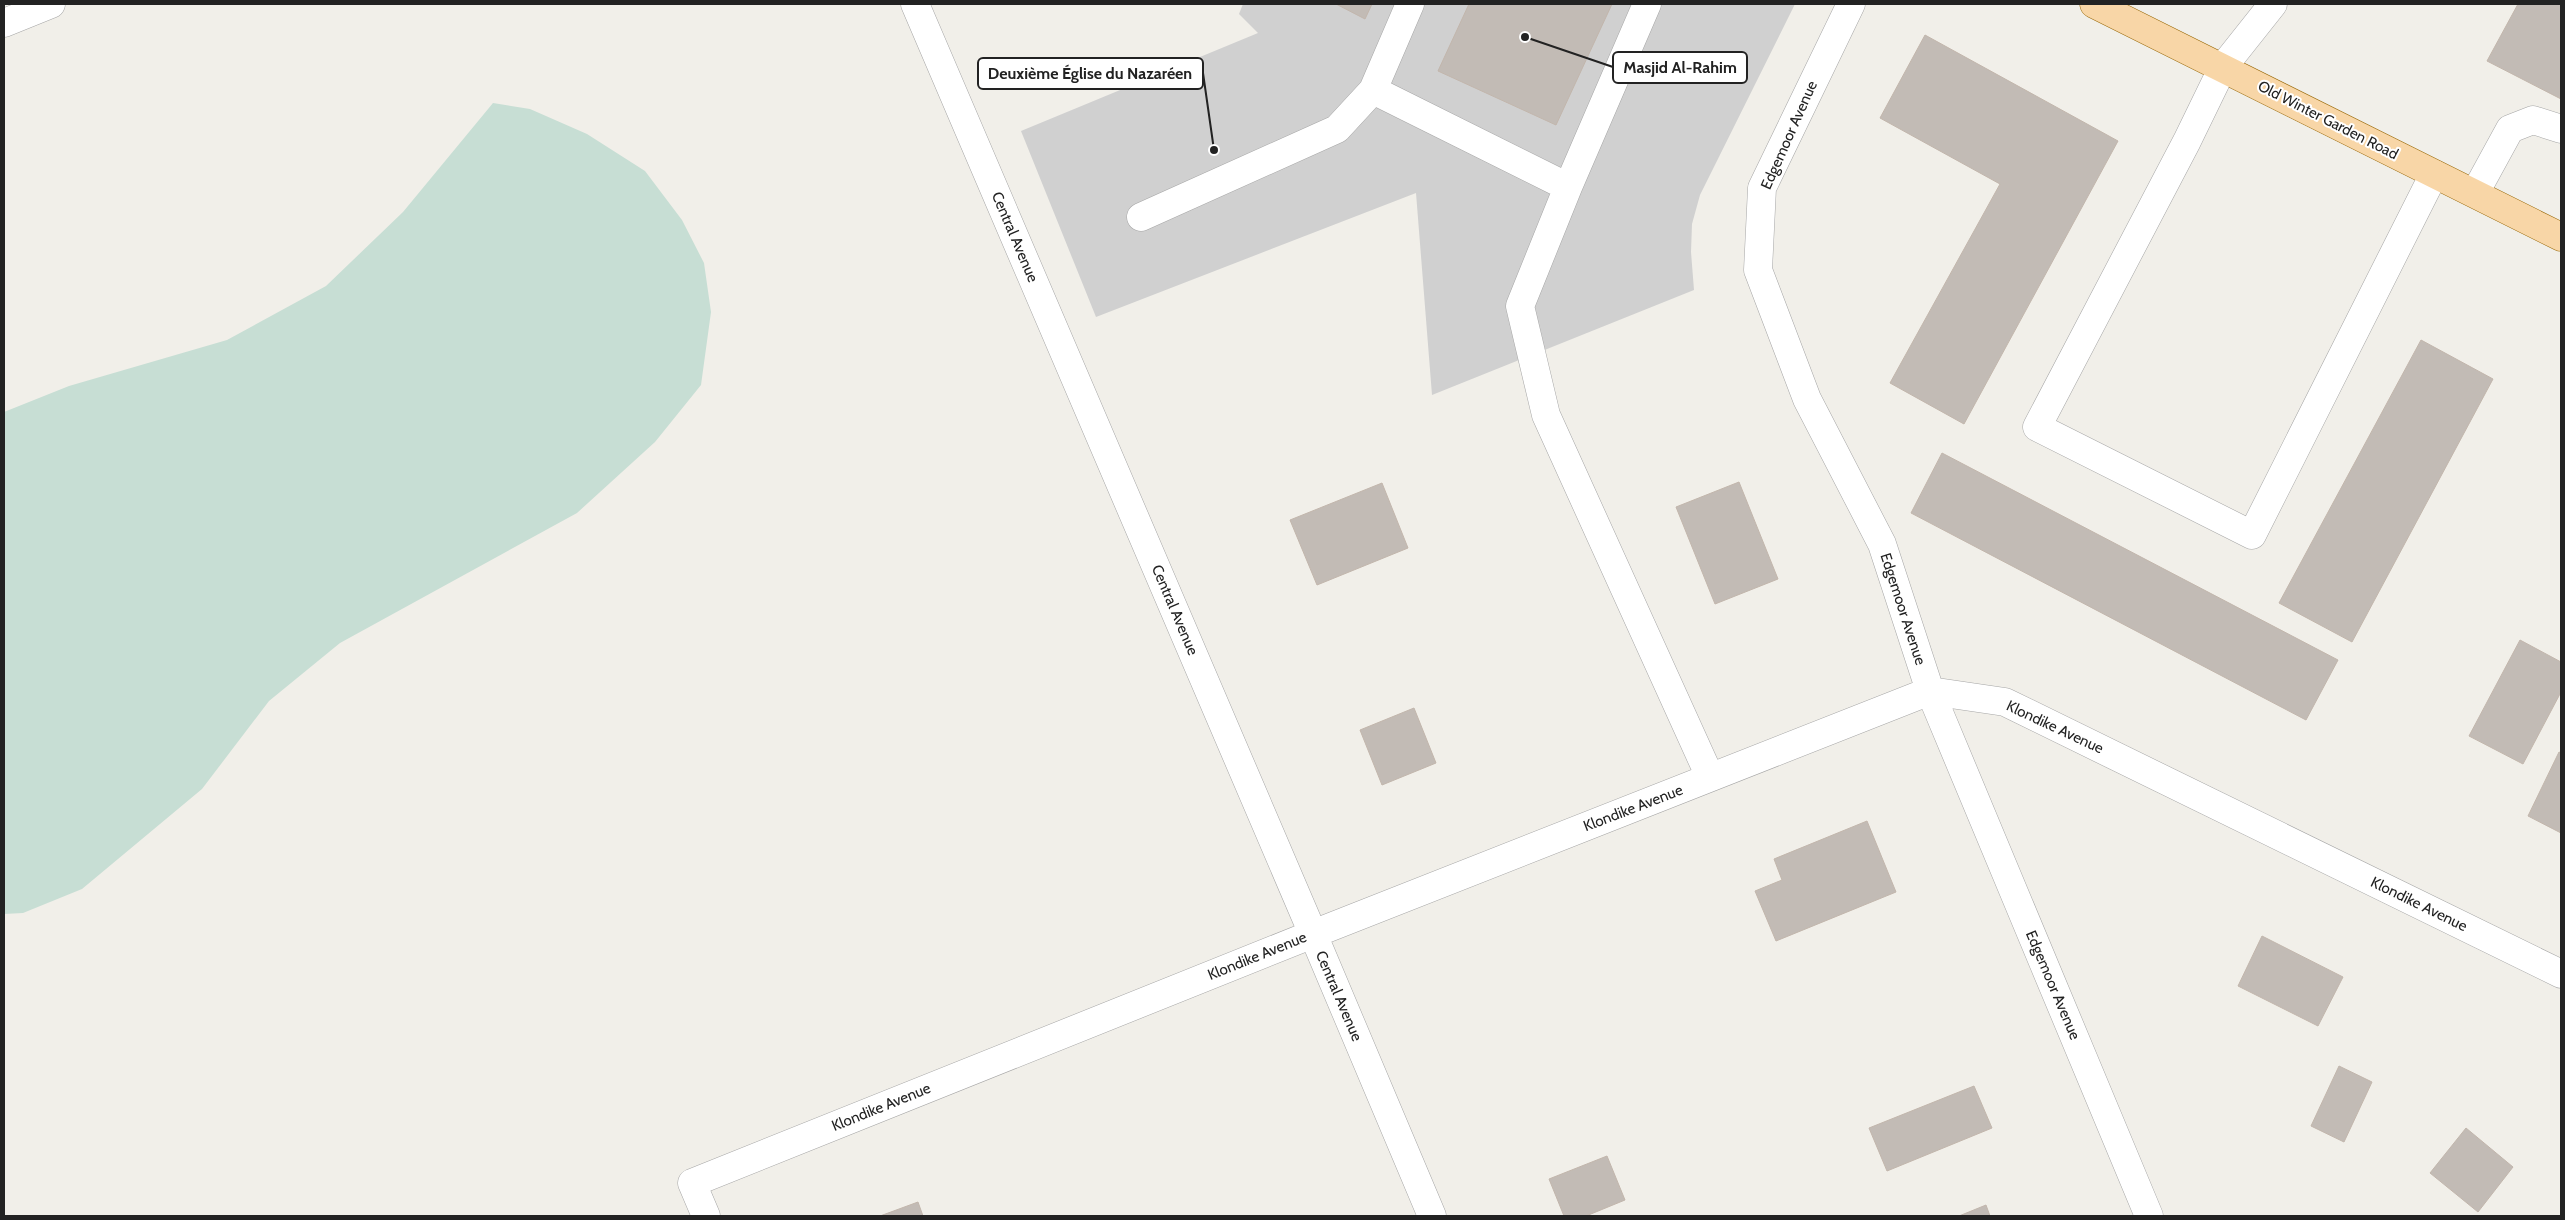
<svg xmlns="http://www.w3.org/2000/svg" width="2565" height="1220" viewBox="0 0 2565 1220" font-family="Cabin,sans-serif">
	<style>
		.religious { fill: #d0d0d0 }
		.wetland { fill: #c7ded4 }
		.building { fill: #c2bbb5; stroke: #c2b6ac }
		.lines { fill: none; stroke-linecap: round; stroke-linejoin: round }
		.minor-casing { stroke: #a6a6a6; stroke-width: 29 }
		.major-casing { stroke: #986908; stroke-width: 29 }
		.minor { stroke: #fff; stroke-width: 28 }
		.major { stroke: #f8d6a7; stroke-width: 28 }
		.labels { text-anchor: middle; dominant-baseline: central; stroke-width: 4; stroke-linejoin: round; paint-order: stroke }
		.street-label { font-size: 15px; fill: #222; stroke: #fff }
		.leader { fill: none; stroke: #222; stroke-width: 2 }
		.callout-dot { fill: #222; stroke: #fff; stroke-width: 2 }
		.callout { fill: #fff; stroke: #222; stroke-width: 2 }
		.callout-label { font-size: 16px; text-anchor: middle; font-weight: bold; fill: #222 }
	</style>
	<rect width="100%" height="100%" fill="#f1efe9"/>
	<!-- religious -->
	<path class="religious" d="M 1243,4 L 1795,4 L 1700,195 L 1692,224 L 1691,252 L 1694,290 L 1432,395 L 1416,193 L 1096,317 L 1021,131 L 1258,33 L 1239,14 Z"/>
	<!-- wetland -->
	<path class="wetland" d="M 493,103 L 530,109 L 587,134 L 645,171 L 682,220 L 704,263 L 711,312 L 701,385 L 655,442 L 577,513 L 340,643 L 269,701 L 202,789 L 82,889 L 23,913 L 4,914 L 4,412 L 69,386 L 227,340 L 326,286 L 403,212 Z"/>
	<!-- building -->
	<path class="building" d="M 1336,4 L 1372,4 L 1365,19 Z
		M 1469,4 L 1612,4 L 1556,125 L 1438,71 Z
		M 2518,4 L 2561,4 L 2561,99 L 2487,61 Z
		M 1925,35 L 2118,141 L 1964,424 L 1890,383 L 2000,184 L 1880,118 Z
		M 2421,340 L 2493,379 L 2352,642 L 2279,603 Z
		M 1942,453 L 2338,660 L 2306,720 L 1911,513 Z
		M 1739,482 L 1778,579 L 1715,604 L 1676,507 Z
		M 1382,483 L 1408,548 L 1317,585 L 1290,520 Z
		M 2520,640 L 2561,662 L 2561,692 L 2523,764 L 2469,736 Z
		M 1414,708 L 1436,763 L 1382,785 L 1360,730 Z
		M 2559,752 L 2561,753 L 2561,833 L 2528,816 Z
		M 1867,821 L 1896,892 L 1776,941 L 1755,891 L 1782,880 L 1774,859 Z
		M 2262,936 L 2343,977 L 2318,1026 L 2238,986 Z
		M 2339,1066 L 2372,1082 L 2344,1142 L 2311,1126 Z
		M 1974,1086 L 1992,1128 L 1887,1171 L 1869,1128 Z
		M 2466,1128 L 2513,1167 L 2478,1212 L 2430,1173 Z
		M 1607,1156 L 1625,1200 L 1586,1216 L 1564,1216 L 1549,1179 Z
		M 918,1202 L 923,1216 L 880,1216 Z
		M 1986,1205 L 1990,1216 L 1959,1216 Z"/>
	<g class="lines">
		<!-- minor casing -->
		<g class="minor-casing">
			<path id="minor" d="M 915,4 L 1313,934 L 1432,1216
				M 1851,4 L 1762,188 L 1758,270 L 1807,399 L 1882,544 L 1930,691 L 2149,1216
				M 2273,4 L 2223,67 L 2187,141 L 2037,427 L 2252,535 L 2434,174
				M 4,23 L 51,4
				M 1373,90 L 1568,187 L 1647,4
				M 1568,187 L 1520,306 L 1546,415 L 1710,777
				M 2475,193 L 2510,129 L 2533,120 L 2561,129
				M 1141,217 L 1337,129 L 1373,90 L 1410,4
				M 706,1216 L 692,1183 L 1313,934 L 1930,691 L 2005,702 L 2561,974"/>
		</g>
		<!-- major casing -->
		<g class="major-casing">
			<path id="major" d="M 2094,4 L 2561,237"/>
		</g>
		<!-- minor -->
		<use href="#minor" class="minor"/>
		<!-- major -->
		<use href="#major" class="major"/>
	</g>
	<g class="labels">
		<!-- street labels -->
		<g class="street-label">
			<text transform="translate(2328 120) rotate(27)">Old Winter Garden Road</text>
			<text transform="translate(1789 135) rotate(-66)">Edgemoor Avenue</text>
			<text transform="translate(1015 237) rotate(67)">Central Avenue</text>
			<text transform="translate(1903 609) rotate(72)">Edgemoor Avenue</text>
			<text transform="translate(1175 610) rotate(67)">Central Avenue</text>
			<text transform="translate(2055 727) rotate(25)">Klondike Avenue</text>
			<text transform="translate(1633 808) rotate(-21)">Klondike Avenue</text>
			<text transform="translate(2419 904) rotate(26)">Klondike Avenue</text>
			<text transform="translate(1257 956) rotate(-22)">Klondike Avenue</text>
			<text transform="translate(2053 985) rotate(67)">Edgemoor Avenue</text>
			<text transform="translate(1339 996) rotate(67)">Central Avenue</text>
			<text transform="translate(881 1107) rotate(-22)">Klondike Avenue</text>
		</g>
	</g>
	<!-- callouts -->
	<path class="leader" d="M1525 37L1613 67M1214 150L1203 73"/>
	<g class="callout-dot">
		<circle cx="1525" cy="37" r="5"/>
		<circle cx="1214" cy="150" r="5"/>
	</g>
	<g class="callout">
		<rect x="1613" y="52" width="134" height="31" rx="5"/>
		<rect x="978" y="58" width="225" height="31" rx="5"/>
	</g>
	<g class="callout-label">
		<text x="1680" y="73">Masjid Al-Rahim</text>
		<text x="1090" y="79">Deuxième Église du Nazaréen</text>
	</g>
	<!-- border -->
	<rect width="2565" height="1220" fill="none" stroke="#222222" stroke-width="10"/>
</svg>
